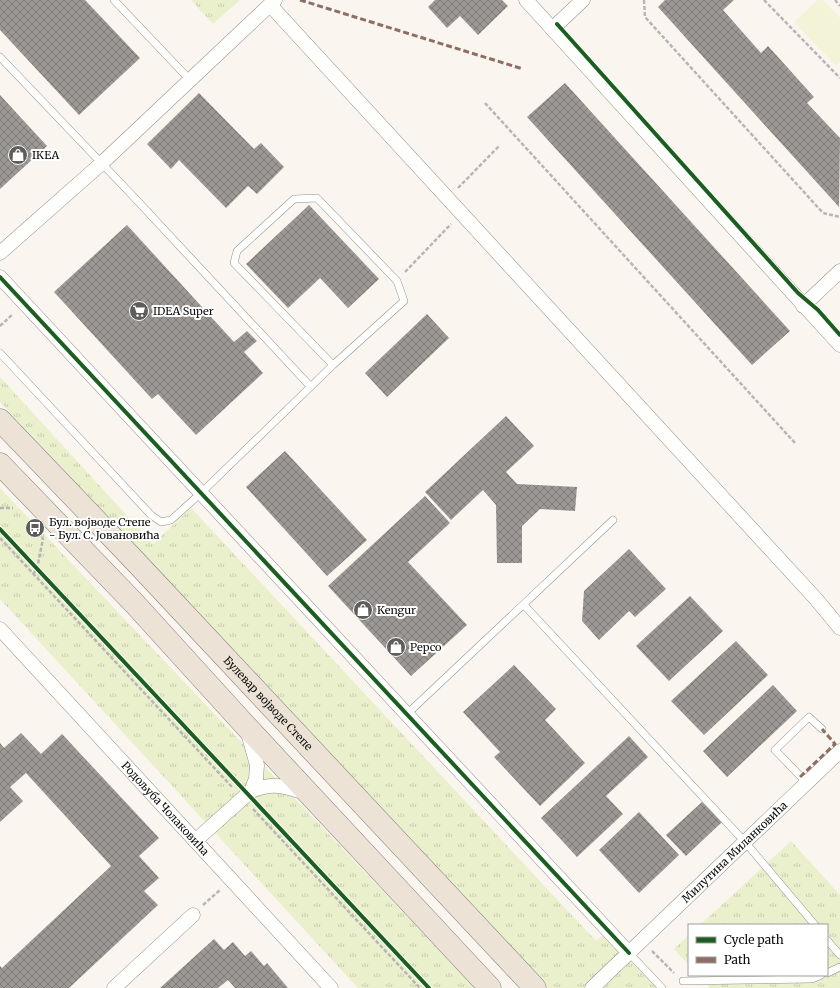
<svg xmlns="http://www.w3.org/2000/svg" width="840" height="988" viewBox="0 0 840 988" font-family="Merriweather,serif">
	<style>
		.grass { fill: url(#grass-tufts) }
		.pitch { fill: #f3f4d7 }
		.building { fill: url(#building-cross-hatch) }
		.lines { fill: none; stroke-linecap: round; stroke-linejoin: round }
		.service-casing { stroke: #93908e; stroke-width: 8 }
		.minor-casing { stroke: #93908e; stroke-width: 15 }
		.primary-casing { stroke: #807e7b; stroke-width: 23 }
		.path { stroke: #b7b6b5; stroke-width: 2.5; stroke-dasharray: 4 2; stroke-linecap: butt }
		.service { stroke: #fefefd; stroke-width: 7 }
		.minor { stroke: #fefefd; stroke-width: 14 }
		.primary { stroke: #ece2d6; stroke-width: 22 }
		.quiet { stroke: #8d6e63; stroke-width: 3; stroke-dasharray: 6 3; stroke-linecap: butt }
		.cycleway-casing { stroke: #fff; stroke-width: 6 }
		.cycleway { stroke: #1b5e20; stroke-width: 4 }
		.labels { text-anchor: middle; dominant-baseline: central; stroke-width: 4; stroke-linejoin: round; paint-order: stroke }
		.poi-label { font-size: 11px; fill: #0b0b0b; stroke: #fff; text-anchor: start }
		.street-label { font-size: 11px; fill: #0b0b0b; stroke: #fff }
	</style>
	<defs>
		<pattern id="grass-tufts" width="24" height="20" patternUnits="userSpaceOnUse"><rect width="24" height="20" fill="#eaf0cc"/><path d="M3 7l-1-3M5 7V3M7 7l1-3M15 17l-1-3M17 17v-4M19 17l1-3" fill="none" stroke="#c7ccae"/></pattern>
		<pattern id="building-cross-hatch" width="8" height="8" patternUnits="userSpaceOnUse"><rect width="8" height="8" fill="#9c9895"/><path d="M0 0l8 8M0 8l8-8" fill="none" stroke="#7d7a78"/></pattern>
	</defs>
	<rect width="100%" height="100%" fill="#faf5ef"/>
	<!-- grass -->
	<path class="grass" d="M 191,0 L 240,0 L 213,24 Z
		M 0,377 L 153,544 L 191,508 L 596,941 L 605,933 L 621,952 L 583,988 L 547,988 L 0,402 Z
		M 0,488 L 475,988 L 358,988 L 0,599 Z
		M 791,841 L 840,895 L 840,988 L 710,988 L 699,975 L 827,975 L 827,925 L 700,925 Z
		M 689,935 L 689,965 L 674,949 Z
		M 630,961 L 656,988 L 603,988 Z"/>
	<!-- pitch -->
	<path class="pitch" d="M 818,0 L 823,0 L 840,18 L 840,62 L 836,66 L 794,22 Z"/>
	<!-- building -->
	<path class="building" d="M 0,0 L 85,0 L 140,58 L 79,115 L 0,30 Z
		M 435,0 L 502,0 L 508,6 L 478,35 L 460,16 L 447,28 L 428,7 Z
		M 665,0 L 734,0 L 723,10 L 761,53 L 768,46 L 814,97 L 807,103 L 840,138 L 839,207 L 658,7 Z
		M 565,83 L 790,331 L 752,365 L 527,117 Z
		M 199,93 L 254,149 L 261,143 L 284,167 L 257,194 L 248,186 L 226,208 L 179,160 L 171,169 L 147,144 Z
		M 0,95 L 47,146 L 0,189 Z
		M 309,205 L 379,279 L 348,308 L 320,278 L 288,308 L 246,264 Z
		M 127,225 L 234,342 L 247,331 L 257,341 L 244,352 L 263,373 L 196,435 L 158,394 L 152,399 L 54,292 Z
		M 427,314 L 449,338 L 387,397 L 365,373 Z
		M 506,416 L 534,446 L 506,472 L 517,484 L 577,487 L 575,511 L 540,509 L 522,526 L 522,563 L 497,563 L 496,505 L 483,490 L 451,520 L 425,492 Z
		M 285,451 L 367,540 L 327,576 L 246,487 Z
		M 425,496 L 450,523 L 408,562 L 467,625 L 411,676 L 328,586 Z
		M 629,549 L 666,589 L 635,617 L 629,611 L 599,640 L 582,621 L 584,591 Z
		M 690,596 L 723,631 L 669,681 L 636,646 Z
		M 736,641 L 768,675 L 704,735 L 671,701 Z
		M 514,665 L 556,709 L 545,720 L 585,763 L 540,806 L 494,757 L 500,752 L 463,712 Z
		M 773,685 L 797,711 L 727,777 L 703,751 Z
		M 21,733 L 41,754 L 62,734 L 159,838 L 139,856 L 159,878 L 144,891 L 158,905 L 69,988 L 0,988 L 0,966 L 2,968 L 111,866 L 26,773 L 10,787 L 23,801 L 0,822 L 0,743 L 4,748 Z
		M 629,736 L 648,757 L 606,796 L 623,814 L 577,857 L 541,818 Z
		M 702,802 L 722,822 L 686,856 L 666,835 Z
		M 639,812 L 679,855 L 639,893 L 599,850 Z
		M 214,939 L 224,950 L 233,942 L 245,956 L 251,951 L 264,966 L 267,963 L 288,988 L 235,988 L 228,980 L 218,988 L 160,988 Z"/>
	<g class="lines">
		<!-- service casing -->
		<g class="service-casing">
			<path id="service" d="M 114,0 L 190,80
				M 0,57 L 131,194 L 310,386
				M 0,353 L 151,515 L 161,522 L 171,520 L 201,493 L 333,365 L 404,301 L 397,281 L 317,198 L 294,199 L 237,251 L 234,263 L 333,365
				M 524,605 L 745,842 L 815,925
				M 407,714 L 613,520
				M 807,783 L 775,750 L 809,717 L 822,729
				M 827,940 L 840,955
				M 629,953 L 662,988
				M 827,973 L 840,967
				M 683,981 L 812,979 L 821,975"/>
		</g>
		<!-- minor casing -->
		<g class="minor-casing">
			<g id="minor">
				<path d="M 526,0 L 840,345"/>
				<path d="M 270,5 L 816,599 L 840,628"/>
				<path d="M 552,29 L 583,0"/>
				<path d="M 0,253 L 102,163 L 275,0"/>
				<path d="M 0,277 L 629,953"/>
				<path d="M 803,306 L 840,271"/>
				<path id="s1" d="M 0,629 L 331,988"/>
				<path d="M 251,791 C 273,782 284,786 306,793"/>
				<path d="M 195,841 L 251,791 L 256,779 L 257,765 L 248,733"/>
				<path d="M 114,988 L 193,915"/>
				<path id="s2" d="M 592,988 L 840,751"/>
			</g>
		</g>
		<!-- primary casing -->
		<g class="primary-casing">
			<g id="primary">
				<path id="s3" d="M 0,420 L 134,560 L 535,988"/>
				<path d="M 0,464 L 134,603 L 244,724 L 490,988"/>
			</g>
		</g>
		<!-- path -->
		<path class="path" d="M 644,0 L 645,17 L 823,213 L 840,217
			M 764,0 L 840,78
			M 835,0 L 840,6
			M 485,103 L 795,443
			M 458,188 L 500,145
			M 405,272 L 451,224
			M 0,326 L 13,314
			M 0,508 L 13,508
			M 0,538 L 232,787
			M 33,574 L 37,569 L 43,539 L 42,537
			M 253,809 L 420,988
			M 203,905 L 220,890
			M 652,951 L 674,973"/>
		<!-- service -->
		<use href="#service" class="service"/>
		<!-- minor -->
		<use href="#minor" class="minor"/>
		<!-- primary -->
		<use href="#primary" class="primary"/>
		<!-- quiet -->
		<path class="quiet" d="M 300,0 L 523,69
			M 800,777 L 835,744 L 822,729"/>
		<!-- cycleway casing -->
		<g class="cycleway-casing">
			<path id="cycleway" d="M 557,24 L 798,293 L 818,310 L 840,335
				M 0,277 L 629,953
				M 0,529 L 429,988"/>
		</g>
		<!-- cycleway -->
		<use href="#cycleway" class="cycleway"/>
	</g>
	<!-- icons -->
	<defs>
		<g id="shop-disc" transform="scale(1)"><circle r="9.5" fill="#5f5d5b" stroke="#fff"/><path d="M-5-2.5h2.3a2.7 3.5 0 0 1 5.4 0H5L5.5 6h-11ZM-1.5-2.5h3a1.5 2.3 0 0 0-3 0Z" fill="#fff"/></g>
		<g id="supermarket-disc" transform="scale(1)"><circle r="9.5" fill="#5f5d5b" stroke="#fff"/><path d="M-6-5.5h2.5l.6 2H6L4.5 2H-2.5L-4.4-4H-6ZM-1.5 3.2a1.3 1.3 0 1 0 .1 0ZM3 3.2a1.3 1.3 0 1 0 .1 0Z" fill="#fff"/></g>
		<g id="bus-disc" transform="scale(1)"><circle r="9.5" fill="#5f5d5b" stroke="#fff"/><path d="M-5-6H5V4H4V6H2V4H-2V6H-4V4H-5ZM-3.5-4V0h7V-4ZM-3.5 1.2v1.5H-2V1.2ZM2 1.2v1.5H3.5V1.2Z" fill="#fff"/></g>
	</defs>
	<g fill-rule="evenodd">
		<use href="#shop-disc" x="18" y="155"/>
		<use href="#supermarket-disc" x="139" y="311"/>
		<use href="#bus-disc" x="35" y="528"/>
		<use href="#shop-disc" x="363" y="610"/>
		<use href="#shop-disc" x="396" y="647"/>
	</g>
	<g class="labels">
		<!-- poi labels -->
		<g class="poi-label">
			<text x="32" y="155">IKEA</text>
			<text x="153" y="311">IDEA Super</text>
			<text x="49" y="522">Бул. војводе Степе<tspan x="49" dy="13">- Бул. С. Јовановића</tspan></text>
			<text x="377" y="610">Kengur</text>
			<text x="410" y="647">Pepco</text>
		</g>
		<!-- street labels -->
		<g class="street-label">
			<text stroke="none"><textPath href="#s3" startOffset="390">Булевар војводе Степе</textPath></text>
			<text stroke="none"><textPath href="#s1" startOffset="244">Родољуба Чолаковића</textPath></text>
			<text stroke="none"><textPath href="#s2" startOffset="197">Милутина Миланковића</textPath></text>
		</g>
	</g>
	<!-- legend -->
	<rect x="688" y="924" width="140" height="52" fill="#ffffff" stroke="#9d9d9d"/>
	<rect x="696" y="937" width="20" height="6" fill="#1b5e20" stroke="#9d9d9d"/>
	<text x="724" y="944" font-size="12" fill="#0b0b0b">Cycle path</text>
	<rect x="696" y="957" width="20" height="6" fill="#8d6e63" stroke="#9d9d9d"/>
	<text x="724" y="964" font-size="12" fill="#0b0b0b">Path</text>
</svg>
